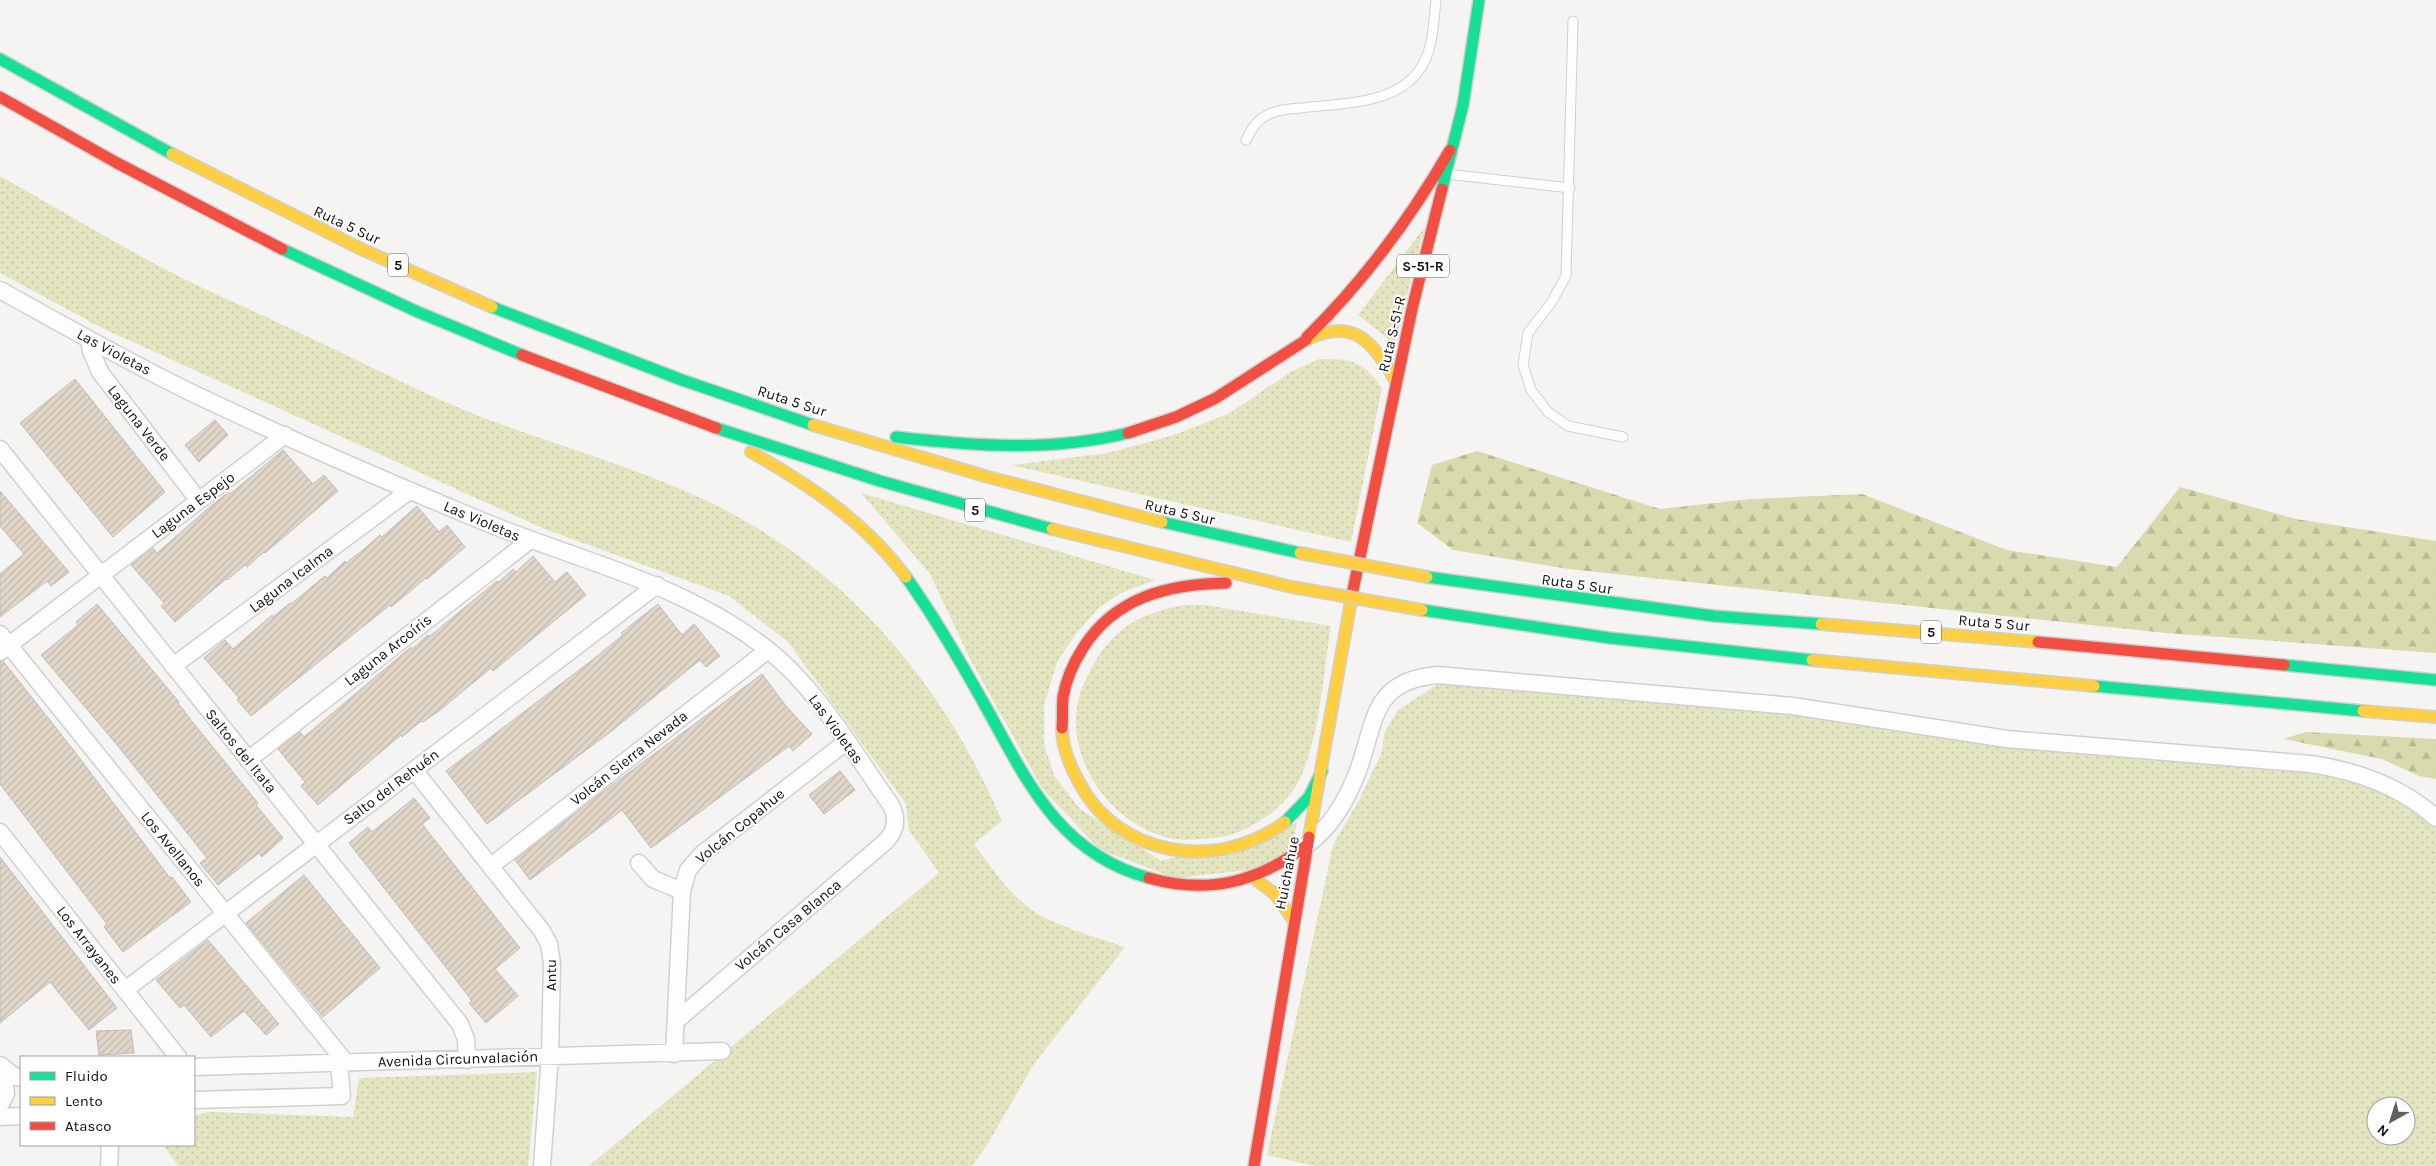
<svg xmlns="http://www.w3.org/2000/svg" width="2436" height="1166" viewBox="0 0 2436 1166" font-family="Karla,sans-serif">
	<style>
		.grass { fill: url(#grass-dots); fill-rule: evenodd }
		.forest { fill: url(#forest-firs) }
		.building { fill: url(#building-hatch); stroke: #bebdbc }
		.lines { fill: none; stroke-linecap: round; stroke-linejoin: round }
		.lane-casing { stroke: #d0d0ce; stroke-width: 11 }
		.street-casing { stroke: #d0d0ce; stroke-width: 19 }
		.fast-casing { stroke: #d0d0ce; stroke-width: 14 }
		.slow-casing { stroke: #d0d0ce; stroke-width: 14 }
		.jam-casing { stroke: #d0d0ce; stroke-width: 14 }
		.lane { stroke: #fefdfd; stroke-width: 9 }
		.street { stroke: #fefdfd; stroke-width: 16 }
		.fast { stroke: #16e098; stroke-width: 11 }
		.slow { stroke: #ffcf43; stroke-width: 11 }
		.jam { stroke: #f24e42; stroke-width: 11 }
		.slow-bridge-casing { stroke: #d0d0ce; stroke-width: 14; stroke-linecap: butt }
		.slow-bridge { stroke: #ffcf43; stroke-width: 11 }
		.labels { text-anchor: middle; dominant-baseline: central; stroke-width: 4; stroke-linejoin: round; paint-order: stroke }
		.shield { fill: #fff; stroke: #585857; stroke-width: 1 }
		.shield-label { font-size: 14px; font-weight: bold; fill: #11100f }
		.street-label { font-size: 15px; fill: #11100f; stroke: #fff }
	</style>
	<defs>
		<pattern id="grass-dots" width="8" height="8" patternUnits="userSpaceOnUse" patternTransform="scale(1.25)"><rect width="8" height="8" fill="#e2e5c0"/><path d="M2 2h.1M6 6h.1" fill="none" stroke="#c1c3a4" stroke-width="1.8" stroke-linecap="round"/></pattern>
		<pattern id="forest-firs" width="22" height="20" patternUnits="userSpaceOnUse" patternTransform="scale(1.25)"><rect width="22" height="20" fill="#d9dbae"/><path d="M5 1l3.5 6h-7zM16 11l3.5 6h-7z" fill="#b9bb94"/></pattern>
		<pattern id="building-hatch" width="6" height="6" patternUnits="userSpaceOnUse" patternTransform="scale(1.25)"><rect width="6" height="6" fill="#e2d6c9"/><path d="M-1 1l2-2M0 6l6-6M5 7l2-2" fill="none" stroke="#c1b7ab"/></pattern>
	</defs>
	<rect width="100%" height="100%" fill="#f5f4f2"/>
	<!-- grass -->
	<path class="grass" d="M 0,176 C 52,205 103,236 155,264 C 200,288 248,308 294,330 C 346,354 397,381 450,404 C 529,438 614,459 692,494 C 837,558 941,677 1002,821 L 974,844 C 991,866 1006,891 1029,908 C 1054,926 1096,937 1125,947 L 1034,1064 L 987,1145 L 972,1166 L 589,1166 L 939,873 L 909,830 L 906,804 L 788,642 L 729,596 L 542,528 L 102,328 L 0,273 Z
		M 1424,228 L 1395,344 L 1358,315 Z
		M 1319,359 C 1351,359 1363,360 1382,388 L 1351,542 L 1011,465 L 1107,453 L 1174,435 L 1230,413 L 1292,371 Z
		M 861,493 L 1155,580 L 1121,593 L 1100,607 L 1077,632 L 1057,662 L 1044,705 L 1044,745 L 1055,777 L 1080,809 L 1161,861 L 1297,823 L 1290,852 L 1257,869 L 1176,878 L 1100,850 L 1042,788 L 970,659 L 930,574 Z
		M 1187,605 L 1205,605 L 1331,626 C 1323,674 1321,728 1302,774 C 1291,801 1268,818 1243,830 C 1229,837 1216,838 1200,839 C 1176,842 1155,836 1135,823 C 1092,797 1064,740 1081,690 C 1084,683 1088,676 1091,669 C 1100,652 1110,638 1127,626 C 1145,614 1165,608 1187,605 Z
		M 1450,676 L 1950,732 L 2330,767 L 2436,818 L 2436,1166 L 1315,1166 L 1267,1155 L 1333,845 L 1360,798 L 1382,752 L 1384,734 L 1398,710 ZM 2376,1106 L 2406,1106 L 2406,1136 L 2376,1136 Z
		M 537,1072 L 528,1166 L 178,1166 L 163,1145 L 194,1145 L 194,1115 L 210,1112 L 353,1117 L 359,1078 Z"/>
	<!-- forest -->
	<path class="forest" d="M 1477,451 L 1660,509 L 1751,499 L 1862,494 L 2007,550 L 2117,567 L 2180,487 L 2296,519 L 2436,541 L 2436,653 L 2166,633 L 2081,624 L 1569,569 L 1453,550 L 1417,523 L 1432,465 Z
		M 2306,732 L 2436,739 L 2436,779 L 2419,776 L 2382,759 L 2283,739 Z"/>
	<!-- building -->
	<path class="building" d="M 75,379 L 165,492 L 113,537 L 20,423 Z
		M 215,420 L 228,435 L 199,462 L 185,445 Z
		M 283,450 L 313,484 L 324,475 L 338,491 L 265,553 L 264,552 L 247,567 L 245,565 L 227,580 L 226,579 L 175,622 L 161,606 L 164,603 L 131,565 L 153,548 L 157,553 L 212,505 L 229,492 L 230,494 Z
		M 0,491 L 69,572 L 51,586 L 47,581 L 0,617 L 0,574 L 24,554 L 0,526 Z
		M 417,506 L 439,532 L 447,525 L 465,547 L 427,579 L 426,578 L 391,607 L 390,605 L 251,716 L 237,700 L 239,698 L 204,658 L 225,640 L 233,649 L 272,615 L 273,617 L 290,603 L 291,604 L 325,576 L 327,578 L 345,561 L 346,563 L 363,550 L 380,535 L 382,537 Z
		M 533,556 L 555,582 L 567,572 L 586,595 L 493,671 L 491,668 L 440,710 L 423,722 L 421,721 L 402,737 L 401,735 L 318,805 L 301,786 L 305,782 L 278,749 L 300,732 L 304,737 L 411,647 L 412,649 L 428,635 L 430,636 L 497,581 L 499,582 L 513,569 L 516,572 Z
		M 97,604 L 179,702 L 178,703 L 191,720 L 258,803 L 256,805 L 283,838 L 262,857 L 259,853 L 218,885 L 200,863 L 207,858 L 118,746 L 41,655 L 78,625 L 76,622 Z
		M 658,604 L 682,635 L 694,624 L 720,656 L 706,667 L 700,660 L 609,733 L 487,824 L 446,771 L 591,661 L 623,635 L 621,633 Z
		M 3,661 L 75,752 L 170,878 L 172,877 L 191,902 L 123,952 L 104,927 L 107,924 L 0,784 L 0,662 Z
		M 762,674 L 786,706 L 812,734 L 793,751 L 789,746 L 651,848 L 622,810 L 530,880 L 515,860 L 600,794 Z
		M 840,771 L 855,790 L 824,814 L 809,795 Z
		M 414,798 L 430,818 L 422,824 L 520,948 L 495,969 L 518,996 L 486,1023 L 469,1003 L 472,1001 L 456,980 L 349,843 L 368,827 L 372,832 Z
		M 0,857 L 117,1008 L 89,1030 L 50,982 L 0,1023 Z
		M 304,875 L 380,968 L 323,1017 L 246,923 Z
		M 208,940 L 279,1024 L 266,1035 L 244,1011 L 211,1037 L 184,1005 L 180,1008 L 156,980 Z
		M 131,1030 L 134,1053 L 99,1055 L 96,1031 Z"/>
	<g class="lines">
		<!-- lane casing -->
		<g class="lane-casing">
			<path id="lane" d="M 1573,21 L 1566,276 L 1551,303 L 1528,333 L 1523,365 L 1531,390 L 1548,412 L 1568,426 L 1623,437
				M 1246,140 C 1250,132 1254,124 1261,119 C 1272,110 1287,109 1301,108 C 1347,102 1410,106 1428,53 C 1434,36 1434,17 1436,0
				M 1447,174 L 1570,188"/>
		</g>
		<!-- street casing -->
		<g class="street-casing">
			<path id="street" d="M 0,290 C 63,325 126,361 190,392 C 284,437 379,478 475,518 C 574,560 680,581 767,649 C 819,690 853,752 891,805 C 898,819 896,831 885,842 L 676,1021
				M 89,339 L 91,351 L 100,372 L 199,501
				M 0,449 L 460,1024 L 466,1039 L 467,1060
				M 0,634 L 346,1063
				M 0,652 L 285,435
				M 173,666 L 409,491
				M 248,760 L 529,541
				M 414,770 L 542,931 L 549,944 L 552,963 L 550,1056 L 542,1166
				M 0,832 L 178,1057
				M 1307,845 C 1331,827 1345,803 1356,776 C 1376,727 1368,681 1437,675 L 1793,706 L 2007,739 L 2311,764 C 2357,771 2401,786 2436,818
				M 639,863 L 653,879 L 682,891
				M 491,866 L 768,650
				M 125,990 L 657,585
				M 674,1054 L 682,891 L 688,870 L 702,854 L 846,742
				M 0,1065 L 14,1076 L 21,1078
				M 194,1067 L 722,1051
				M 194,1100 L 342,1096 L 339,1063
				M 0,1105 L 6,1094 L 3,1067
				M 0,1117 L 21,1116
				M 109,1166 L 110,1145"/>
		</g>
		<!-- fast casing -->
		<g class="fast-casing">
			<path id="fast" d="M 0,59 L 172,154
				M 1442,189 L 1463,105 L 1479,0
				M 282,249 L 418,312 L 522,355
				M 492,307 L 682,380 L 813,425
				M 716,428 L 880,481 L 1052,529
				M 896,437 C 975,446 1050,452 1128,433
				M 1162,522 L 1300,553
				M 906,577 C 936,619 962,664 987,709 C 1028,783 1060,854 1149,878
				M 1427,577 L 1714,616 L 1821,624
				M 1422,610 L 1610,638 L 1812,660
				M 2284,665 L 2436,680
				M 2094,686 L 2363,711
				M 1285,822 L 1309,797 L 1322,771"/>
		</g>
		<!-- slow casing -->
		<g class="slow-casing">
			<path id="slow" d="M 172,154 L 359,248 L 492,307
				M 1306,340 C 1354,316 1372,342 1396,381
				M 813,425 L 988,477 L 1162,522
				M 751,452 C 810,485 865,522 906,577
				M 1052,529 L 1292,587
				M 1821,624 L 2038,642
				M 1812,660 L 2094,686
				M 2363,711 L 2436,717
				M 1062,728 C 1062,747 1070,766 1079,782 C 1118,858 1219,872 1285,822
				M 1309,837 L 1352,595
				M 1254,878 L 1275,894 L 1294,921"/>
		</g>
		<!-- jam casing -->
		<g class="jam-casing">
			<path id="jam" d="M 0,97 L 117,163 L 282,249
				M 1307,337 C 1364,281 1410,219 1450,150
				M 522,355 L 716,428
				M 1128,433 L 1176,417 L 1216,398 L 1306,340
				M 1352,595 L 1412,309 L 1442,189
				M 2038,642 L 2284,665
				M 1062,728 C 1063,718 1062,707 1063,697 C 1066,680 1074,662 1083,648 C 1115,597 1169,584 1226,583
				M 1149,878 C 1209,895 1258,882 1307,845
				M 1254,1166 L 1309,837"/>
		</g>
		<!-- lane -->
		<use href="#lane" class="lane"/>
		<!-- street -->
		<use href="#street" class="street"/>
		<!-- fast -->
		<use href="#fast" class="fast"/>
		<!-- slow -->
		<use href="#slow" class="slow"/>
		<!-- jam -->
		<use href="#jam" class="jam"/>
		<!-- slow-bridge casing -->
		<g class="slow-bridge-casing">
			<path id="slow-bridge" d="M 1300,553 L 1427,577
				M 1292,587 L 1422,610"/>
		</g>
		<!-- slow-bridge -->
		<use href="#slow-bridge" class="slow-bridge"/>
	</g>
	<g class="labels">
		<!-- shield labels -->
		<g class="shield">
			<rect x="388" y="253.5" width="20" height="23" rx="4"/>
			<rect x="1397" y="254.5" width="52" height="23" rx="4"/>
			<rect x="965" y="498.5" width="20" height="23" rx="4"/>
			<rect x="1921" y="620.5" width="20" height="23" rx="4"/>
		</g>
		<g class="shield-label">
			<text x="398" y="265">5</text>
			<text x="1423" y="266">S-51-R</text>
			<text x="975" y="510">5</text>
			<text x="1931" y="632">5</text>
		</g>
		<!-- street labels -->
		<g class="street-label">
			<text transform="translate(347 225) rotate(25)">Ruta 5 Sur</text>
			<text transform="translate(1392 334) rotate(-77)">Ruta S-51-R</text>
			<text transform="translate(114 352) rotate(28)">Las Violetas</text>
			<text transform="translate(792 401) rotate(18)">Ruta 5 Sur</text>
			<text transform="translate(139 423) rotate(52)">Laguna Verde</text>
			<text transform="translate(193 505) rotate(-37)">Laguna Espejo</text>
			<text transform="translate(1180 512) rotate(13)">Ruta 5 Sur</text>
			<text transform="translate(482 521) rotate(23)">Las Violetas</text>
			<text transform="translate(291 579) rotate(-37)">Laguna Icalma</text>
			<text transform="translate(1577 584) rotate(8)">Ruta 5 Sur</text>
			<text transform="translate(1994 623) rotate(5)">Ruta 5 Sur</text>
			<text transform="translate(388 650) rotate(-38)">Laguna Arcoíris</text>
			<text transform="translate(836 729) rotate(54)">Las Violetas</text>
			<text transform="translate(241 751) rotate(51)">Saltos del Itata</text>
			<text transform="translate(629 758) rotate(-38)">Volcán Sierra Nevada</text>
			<text transform="translate(391 787) rotate(-37)">Salto del Rehuén</text>
			<text transform="translate(740 826) rotate(-39)">Volcán Copahue</text>
			<text transform="translate(173 849) rotate(51)">Los Avellanos</text>
			<text transform="translate(1287 873) rotate(-79)">Huichahue</text>
			<text transform="translate(788 925) rotate(-40)">Volcán Casa Blanca</text>
			<text transform="translate(89 945) rotate(52)">Los Arrayanes</text>
			<text transform="translate(551 975) rotate(-90)">Antu</text>
			<text transform="translate(458 1059) rotate(-2)">Avenida Circunvalación</text>
		</g>
	</g>
	<!-- legend -->
	<rect x="20" y="1056" width="175" height="90" fill="#ffffff" stroke="#a09f9f"/>
	<rect x="30" y="1072" width="25" height="8" fill="#16e098" stroke="#a09f9f"/>
	<text x="65" y="1081" font-size="15" fill="#11100f">Fluido</text>
	<rect x="30" y="1097" width="25" height="8" fill="#ffcf43" stroke="#a09f9f"/>
	<text x="65" y="1106" font-size="15" fill="#11100f">Lento</text>
	<rect x="30" y="1122" width="25" height="8" fill="#f24e42" stroke="#a09f9f"/>
	<text x="65" y="1131" font-size="15" fill="#11100f">Atasco</text>
	<!-- north arrow -->
	<g transform="translate(2391 1121) rotate(219)"><circle r="24" fill="#ffffff" stroke="#a09f9f"/>
	<path d="M0-4L9 19L0 12L-9 19Z" fill="#61605e"/>
	<text y="-8" font-size="14" font-weight="bold" text-anchor="middle" fill="#11100f">N</text>
	</g>
</svg>
